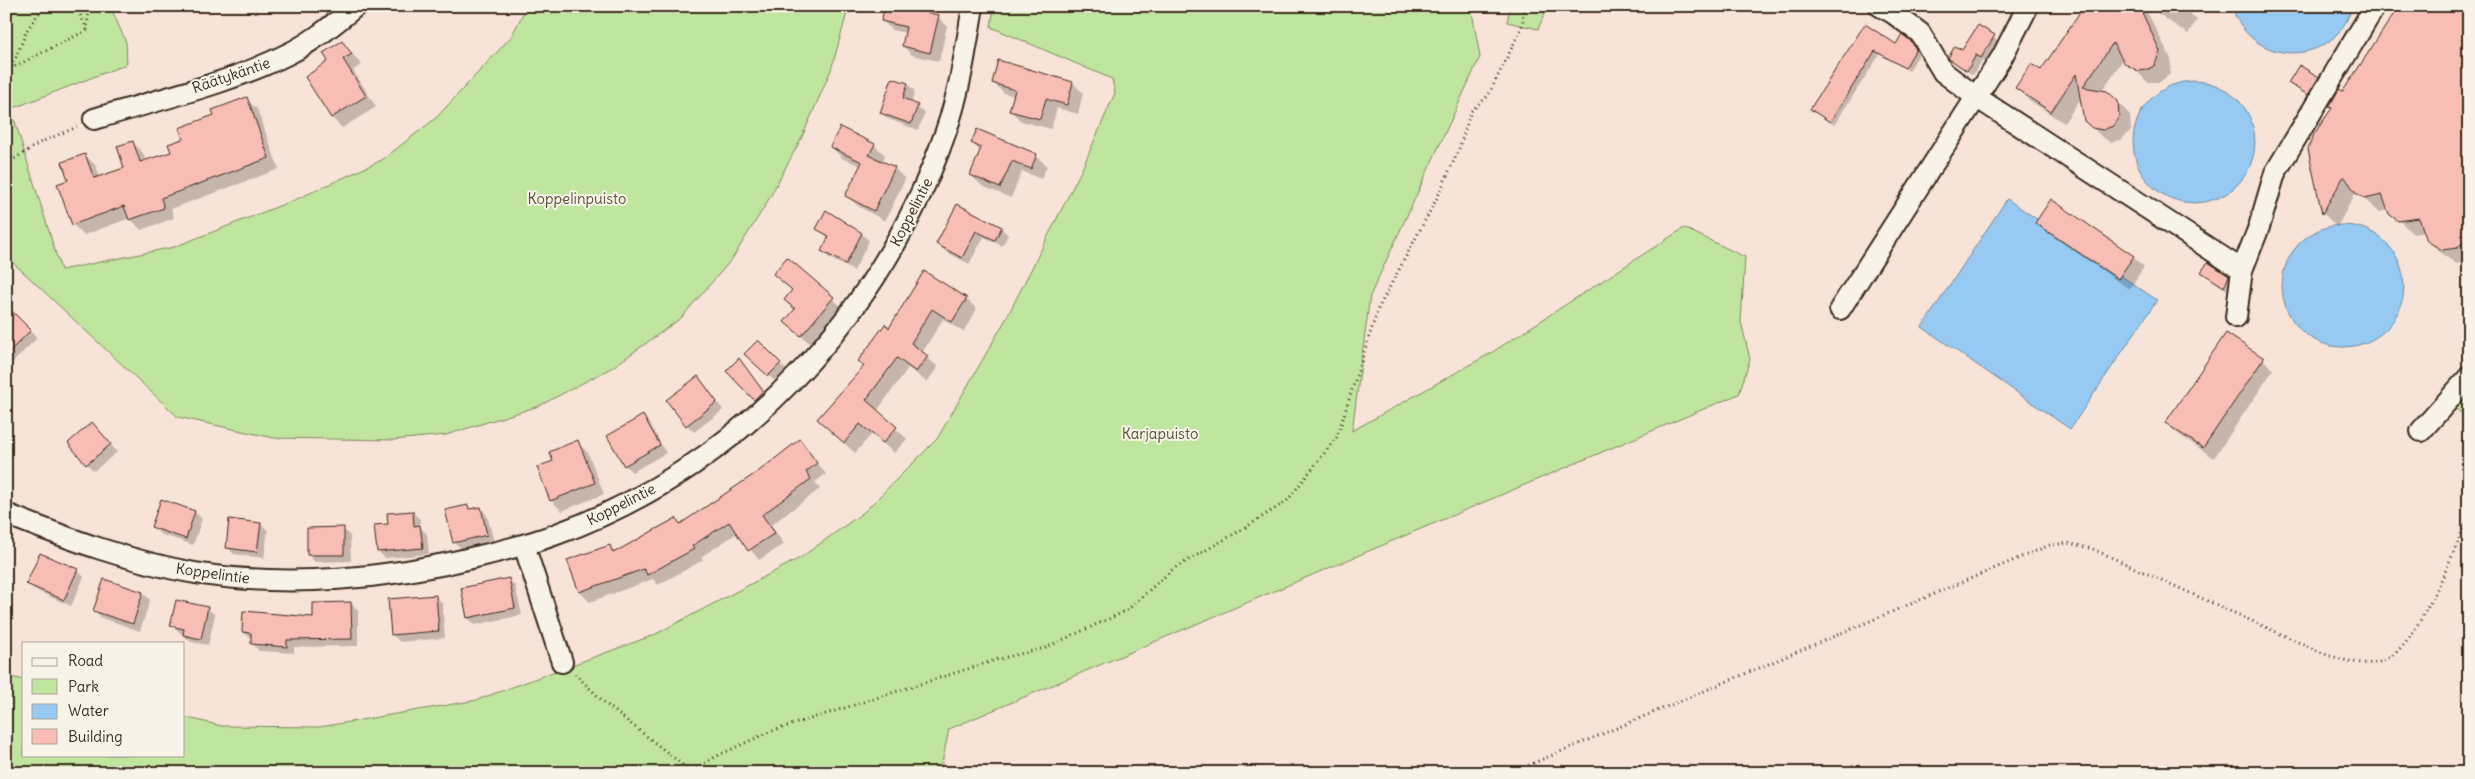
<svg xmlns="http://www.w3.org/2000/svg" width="2475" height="779" viewBox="0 0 2475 779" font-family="Delius,sans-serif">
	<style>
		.green { fill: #c0e59f; stroke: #7e885e }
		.water { fill: #96caf3; stroke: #728a9e }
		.shadow { fill: #0003 }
		.building { fill: #f8bdb4; stroke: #3b2a1e }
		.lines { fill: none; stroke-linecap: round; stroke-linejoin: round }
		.minor-casing { stroke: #3b2a1e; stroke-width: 24 }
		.path { stroke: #3b2a1e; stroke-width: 3; stroke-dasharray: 1 4; stroke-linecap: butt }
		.minor { stroke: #f7f3e8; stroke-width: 20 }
		.labels { text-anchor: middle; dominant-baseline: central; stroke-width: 4; stroke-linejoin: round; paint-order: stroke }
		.street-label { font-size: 15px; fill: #3b2a1e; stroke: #f7f3e8 }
		.park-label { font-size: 15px; fill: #564f38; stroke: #f7f3e8 }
	</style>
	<rect width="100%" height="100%" fill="#f7e3d8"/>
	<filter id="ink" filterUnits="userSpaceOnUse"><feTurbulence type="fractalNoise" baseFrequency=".02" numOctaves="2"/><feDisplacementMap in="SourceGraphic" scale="10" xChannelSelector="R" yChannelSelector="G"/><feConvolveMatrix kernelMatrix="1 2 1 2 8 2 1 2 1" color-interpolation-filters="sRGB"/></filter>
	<g filter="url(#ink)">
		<!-- green -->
		<path class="green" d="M 6,6 L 110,6 L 126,42 L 127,64 L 11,109 L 61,270 L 174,247 L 297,199 L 382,160 L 436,118 L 511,37 L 527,6 L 849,6 L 831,70 L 802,137 L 765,206 L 732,259 L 681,318 L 613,367 L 539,406 L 446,435 L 393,440 L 274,438 L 178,417 L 6,256 Z
			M 994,6 L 1471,6 L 1480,57 L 1370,296 L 1352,431 L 1491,353 L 1684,228 L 1745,257 L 1741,322 L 1750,359 L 1739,394 L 949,729 L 940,773 L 6,773 L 6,676 L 24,680 L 24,755 L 184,755 L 184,717 L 222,726 L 320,727 L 477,700 L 654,635 L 800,558 L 864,512 L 937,439 L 1006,319 L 1082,169 L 1115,93 L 1112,79 L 991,27 Z
			M 1510,6 L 1548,6 L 1538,29 L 1507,22 Z
			M 2467,389 L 2469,419 L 2452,406 Z"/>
		<!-- water -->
		<path class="water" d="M 2232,6 L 2352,6 C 2336,69 2249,68 2232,6 Z
			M2133 142a61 61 0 1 1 122 0a61 61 0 1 1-122 0Z
			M 2007,199 L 2157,300 L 2070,429 L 1922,327 Z
			M2282 286a61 61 0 1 1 122 0a61 61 0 1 1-122 0Z"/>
		<!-- shadow -->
		<path class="shadow" d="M 886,6 L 930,6 L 929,15 L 938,17 L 947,26 L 939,61 L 912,55 L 903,46 L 906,33 L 892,30 L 883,21 Z
			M 1903,6 L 1919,6 L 1915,13 Z
			M 2085,6 L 2144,6 L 2171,59 L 2170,74 L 2160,82 L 2147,82 L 2124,58 L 2101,92 L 2111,95 L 2130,115 L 2131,130 L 2121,140 L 2111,142 L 2102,137 L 2089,124 L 2081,98 L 2064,123 L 2029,100 L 2017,87 L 2041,72 Z
			M 2147,6 L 2182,6 L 2197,20 L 2188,34 Z
			M 2469,6 L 2469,262 L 2457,264 L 2442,254 L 2428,240 L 2425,232 L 2413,234 L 2389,210 L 2379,212 L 2356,192 L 2337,227 L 2324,214 L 2310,149 L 2333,109 L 2330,106 L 2343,92 Z
			M 1865,25 L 1897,46 L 1910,42 L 1919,54 L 1909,71 L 1880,54 L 1834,125 L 1811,109 Z
			M 1978,26 L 2000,42 L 1987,63 L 1982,60 L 1973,75 L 1955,63 Z
			M 342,42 L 362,65 L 353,70 L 376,107 L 342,128 L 332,118 L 306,77 L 330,62 Z
			M 2318,78 L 2321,81 L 2312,97 L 2293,86 Z
			M 893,79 L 908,84 L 915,92 L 911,103 L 925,113 L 918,130 L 888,119 L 881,112 Z
			M 993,83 L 1073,83 L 1083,93 L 1078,114 L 1057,108 L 1051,129 L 1021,121 L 1010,110 L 1014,96 L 1004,93 Z
			M 246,99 L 257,109 L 279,169 L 171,209 L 174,218 L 141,230 L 130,218 L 84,235 L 73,225 L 59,185 L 70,181 L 85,155 L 96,166 L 100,178 L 126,168 L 132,142 L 143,153 L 146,161 L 173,153 L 216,116 Z
			M 972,143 L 1036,156 L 1047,166 L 1041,179 L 1022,171 L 1011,198 L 982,186 L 971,175 L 981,152 Z
			M 874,145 L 885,155 L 882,162 L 894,168 L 905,179 L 885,221 L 858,206 L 847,196 L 861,166 L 842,158 L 832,147 Z
			M 958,205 L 1001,228 L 1008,235 L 1002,246 L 984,237 L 969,264 L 945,251 L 938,244 Z
			M 827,212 L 862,234 L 869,241 L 854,271 L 829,258 L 822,251 L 829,238 L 818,229 Z
			M 2037,223 L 2133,257 L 2144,267 L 2129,289 L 2048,233 Z
			M 787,259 L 844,309 L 813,346 L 797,332 L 796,310 L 785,300 L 793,291 L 775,274 Z
			M 2202,272 L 2228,277 L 2236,284 L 2231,293 Z
			M 925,273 L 966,299 L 977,309 L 963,332 L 943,319 L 922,353 L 938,367 L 927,382 L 908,368 L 877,411 L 907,439 L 894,453 L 872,434 L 855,453 L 829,429 L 865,366 Z
			M 6,307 L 37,338 L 13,362 L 11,359 L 6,364 Z
			M 758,342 L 787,371 L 776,382 L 752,361 Z
			M 2263,359 L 2273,370 L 2214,458 L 2178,434 L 2167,423 Z
			M 739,360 L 770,399 L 762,406 L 728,371 Z
			M 705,385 L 723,410 L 694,432 L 687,425 Z
			M 643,417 L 650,424 L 666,453 L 632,472 L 625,465 Z
			M 99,431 L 117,452 L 94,471 L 87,464 Z
			M 799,441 L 826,474 L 815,482 L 820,489 L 771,525 L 784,544 L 759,560 L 737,533 L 701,557 L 703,560 L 658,585 L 653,579 L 590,602 L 580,592 L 610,547 L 616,553 L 676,520 L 681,524 L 759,472 Z
			M 577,442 L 588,453 L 604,494 L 562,511 L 551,500 L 554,462 Z
			M 162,501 L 195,512 L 202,519 L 193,545 L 160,534 L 153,527 Z
			M 467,506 L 471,510 L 480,508 L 487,515 L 494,542 L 462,549 L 454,542 Z
			M 412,512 L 420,519 L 420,527 L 427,534 L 429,554 L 385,558 L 378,551 L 390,525 Z
			M 261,524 L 268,531 L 264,558 L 234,554 L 227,547 Z
			M 343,529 L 350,536 L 351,561 L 315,562 L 308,555 Z
			M 77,570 L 84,577 L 71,606 L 35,590 L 28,583 Z
			M 508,579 L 515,586 L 522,615 L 475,625 L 468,618 Z
			M 105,580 L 143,593 L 150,600 L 140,631 L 102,618 L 95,611 Z
			M 435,596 L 442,603 L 445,638 L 400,642 L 393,635 Z
			M 351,603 L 358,610 L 358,646 L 294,647 L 294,653 L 259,651 L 252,643 L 252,639 L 243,632 L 315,618 Z
			M 207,608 L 215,615 L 208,645 L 191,642 L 171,625 Z"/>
		<!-- building -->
		<path class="building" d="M 885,6 L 913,6 L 913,10 L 939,15 L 930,53 L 902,46 L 906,27 L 881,21 Z
			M 2084,6 L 2139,6 L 2160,51 L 2155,65 L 2147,70 L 2138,71 L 2125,64 L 2113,43 L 2083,87 L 2107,91 L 2118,101 L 2119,117 L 2113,126 L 2103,130 L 2092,128 L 2084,121 L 2076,74 L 2051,112 L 2015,88 L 2031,64 L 2041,70 Z
			M 2399,6 L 2469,6 L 2469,238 L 2457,248 L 2442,250 L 2427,241 L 2419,218 L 2398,221 L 2389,214 L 2382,195 L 2365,199 L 2356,193 L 2344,176 L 2322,214 L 2308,149 L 2314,134 L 2332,108 L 2329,107 L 2339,89 L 2343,91 Z
			M 1865,24 L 1896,44 L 1902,34 L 1911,41 L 1916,49 L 1905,68 L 1875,51 L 1830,122 L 1810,109 Z
			M 1978,25 L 1995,35 L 1981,58 L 1976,55 L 1967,71 L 1948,58 L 1955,46 L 1962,50 Z
			M 342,41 L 352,54 L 343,59 L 366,96 L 331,118 L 305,77 L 328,61 L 323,53 Z
			M 998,60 L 1073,82 L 1067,105 L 1046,99 L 1040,119 L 1009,111 L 1015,90 L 992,83 Z
			M 2299,65 L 2319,77 L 2308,95 L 2288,83 Z
			M 892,78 L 908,83 L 903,98 L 918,105 L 911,124 L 880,113 Z
			M 247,97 L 269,158 L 161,198 L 164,208 L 129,220 L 124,206 L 72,225 L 57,184 L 68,180 L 62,162 L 85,154 L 94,178 L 124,168 L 117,146 L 133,141 L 140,162 L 171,152 L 168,144 L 183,139 L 179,128 L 214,115 L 212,110 Z
			M 840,127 L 875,144 L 869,155 L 895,167 L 874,211 L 845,196 L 862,162 L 830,147 Z
			M 977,129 L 1037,154 L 1031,169 L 1012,161 L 1000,188 L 970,175 L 981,148 L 971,143 Z
			M 2051,199 L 2134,256 L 2118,279 L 2035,223 Z
			M 957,204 L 1002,227 L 995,240 L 976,231 L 962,258 L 936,244 Z
			M 826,210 L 862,233 L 846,264 L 821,251 L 829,236 L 816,229 Z
			M 787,257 L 834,297 L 801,336 L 784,322 L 795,309 L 784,300 L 792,290 L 773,274 Z
			M 2208,262 L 2229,276 L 2224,287 L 2201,272 Z
			M 924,271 L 967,298 L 952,322 L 932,309 L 911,343 L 928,356 L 916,372 L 897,358 L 866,400 L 897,427 L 883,443 L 860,424 L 844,443 L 817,419 L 864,366 L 858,361 L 885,324 L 889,328 Z
			M 6,305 L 31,330 L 6,355 Z
			M 2226,333 L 2264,358 L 2203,448 L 2165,423 Z
			M 758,340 L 781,363 L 768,376 L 744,354 Z
			M 739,358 L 763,391 L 754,400 L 726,371 Z
			M 698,376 L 717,402 L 686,426 L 666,400 Z
			M 643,415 L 660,445 L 624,466 L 607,436 Z
			M 92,422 L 111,444 L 86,465 L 68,443 Z
			M 800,439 L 817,463 L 806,472 L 811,479 L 762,515 L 775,533 L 748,551 L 729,522 L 692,546 L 694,549 L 647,575 L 644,569 L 579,592 L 567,560 L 610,545 L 613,553 L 676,518 L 680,524 L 759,471 Z
			M 578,440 L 595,483 L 550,501 L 537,467 L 553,461 L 549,452 Z
			M 161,499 L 195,511 L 186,539 L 151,527 Z
			M 468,505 L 469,509 L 481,507 L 487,535 L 453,543 L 445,510 Z
			M 413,511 L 414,526 L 420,525 L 423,548 L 377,552 L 374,525 L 388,524 L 387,513 Z
			M 229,519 L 261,523 L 257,552 L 226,548 Z
			M 344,527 L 344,555 L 307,555 L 307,528 Z
			M 40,553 L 78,569 L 64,600 L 26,584 Z
			M 509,578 L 515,608 L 467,618 L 461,588 Z
			M 104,579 L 143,592 L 133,624 L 93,611 Z
			M 436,595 L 439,631 L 391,635 L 388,599 Z
			M 176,600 L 208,607 L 201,639 L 183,635 L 184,629 L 170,626 Z
			M 351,602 L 352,639 L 287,640 L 287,647 L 251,644 L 251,633 L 242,632 L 243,611 L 313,617 L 313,603 Z"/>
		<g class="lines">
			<!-- minor casing -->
			<g class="minor-casing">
				<path id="minor" d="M 1880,6 L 1893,13 L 1920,33 L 1943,72 L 1976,97 L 2242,270
					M 94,119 C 160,99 229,84 290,53 C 314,41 335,23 356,6
					M 1840,309 L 2002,57 L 2028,6
					M 2236,317 L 2242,270 L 2259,227 L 2275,173 L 2375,6
					M 2421,431 L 2469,377
					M 6,514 C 66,538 131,562 195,573 C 288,588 389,579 480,556 C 505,550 530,544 554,535 C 739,469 882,315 946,131 C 960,91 966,48 973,6
					M 524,545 L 562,662"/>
			</g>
			<!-- path -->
			<path class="path" d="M 76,6 L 87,29
				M 12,67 L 27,30 L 44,6
				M 6,71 L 87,30 L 89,6
				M 6,164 L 41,142 L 77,127
				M 575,674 L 607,705 L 693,773
				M 682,773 L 690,771 L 719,755 L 769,732 L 999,659 L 1045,648 L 1126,611 L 1173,569 L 1243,529 L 1287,501 L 1337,437 L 1378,309 L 1438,196 L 1459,149 L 1471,111 L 1488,96 L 1522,27 L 1525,6
				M 1510,773 L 2050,545 L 2068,543 L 2093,549 L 2327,655 C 2344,660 2365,667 2383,661 C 2418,647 2455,549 2469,514"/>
			<!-- minor -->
			<use href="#minor" class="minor"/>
		</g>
	</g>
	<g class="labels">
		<!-- street labels -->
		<g class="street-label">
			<text transform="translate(231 75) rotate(-19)">Räätykäntie</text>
			<text transform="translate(911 212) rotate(-63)">Koppelintie</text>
			<text transform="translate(621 504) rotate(-27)">Koppelintie</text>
			<text transform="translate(213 573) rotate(8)">Koppelintie</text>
		</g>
		<!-- park labels -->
		<g class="park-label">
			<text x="577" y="198">Koppelinpuisto</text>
			<text x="1160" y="433">Karjapuisto</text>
		</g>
	</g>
	<!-- margin -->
	<rect width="2475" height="779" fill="none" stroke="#f7f3e8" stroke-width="25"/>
	<rect x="12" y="12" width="2450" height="754" fill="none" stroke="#3b2a1e" stroke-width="2" filter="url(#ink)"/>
	<!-- legend -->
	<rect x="22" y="642" width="162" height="115" fill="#f7f3e8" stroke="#aca397"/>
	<rect x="32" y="658" width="25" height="8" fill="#f7f3e8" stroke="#aca397"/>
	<text x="68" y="666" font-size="15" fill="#3b2a1e">Road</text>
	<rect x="32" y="679" width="25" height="15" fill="#c0e59f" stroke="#aca397"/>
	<text x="68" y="692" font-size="15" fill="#3b2a1e">Park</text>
	<rect x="32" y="704" width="25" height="15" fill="#96caf3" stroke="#aca397"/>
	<text x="68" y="716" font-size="15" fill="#3b2a1e">Water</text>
	<rect x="32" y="729" width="25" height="15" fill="#f8bdb4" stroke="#aca397"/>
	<text x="68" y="742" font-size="15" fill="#3b2a1e">Building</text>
</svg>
